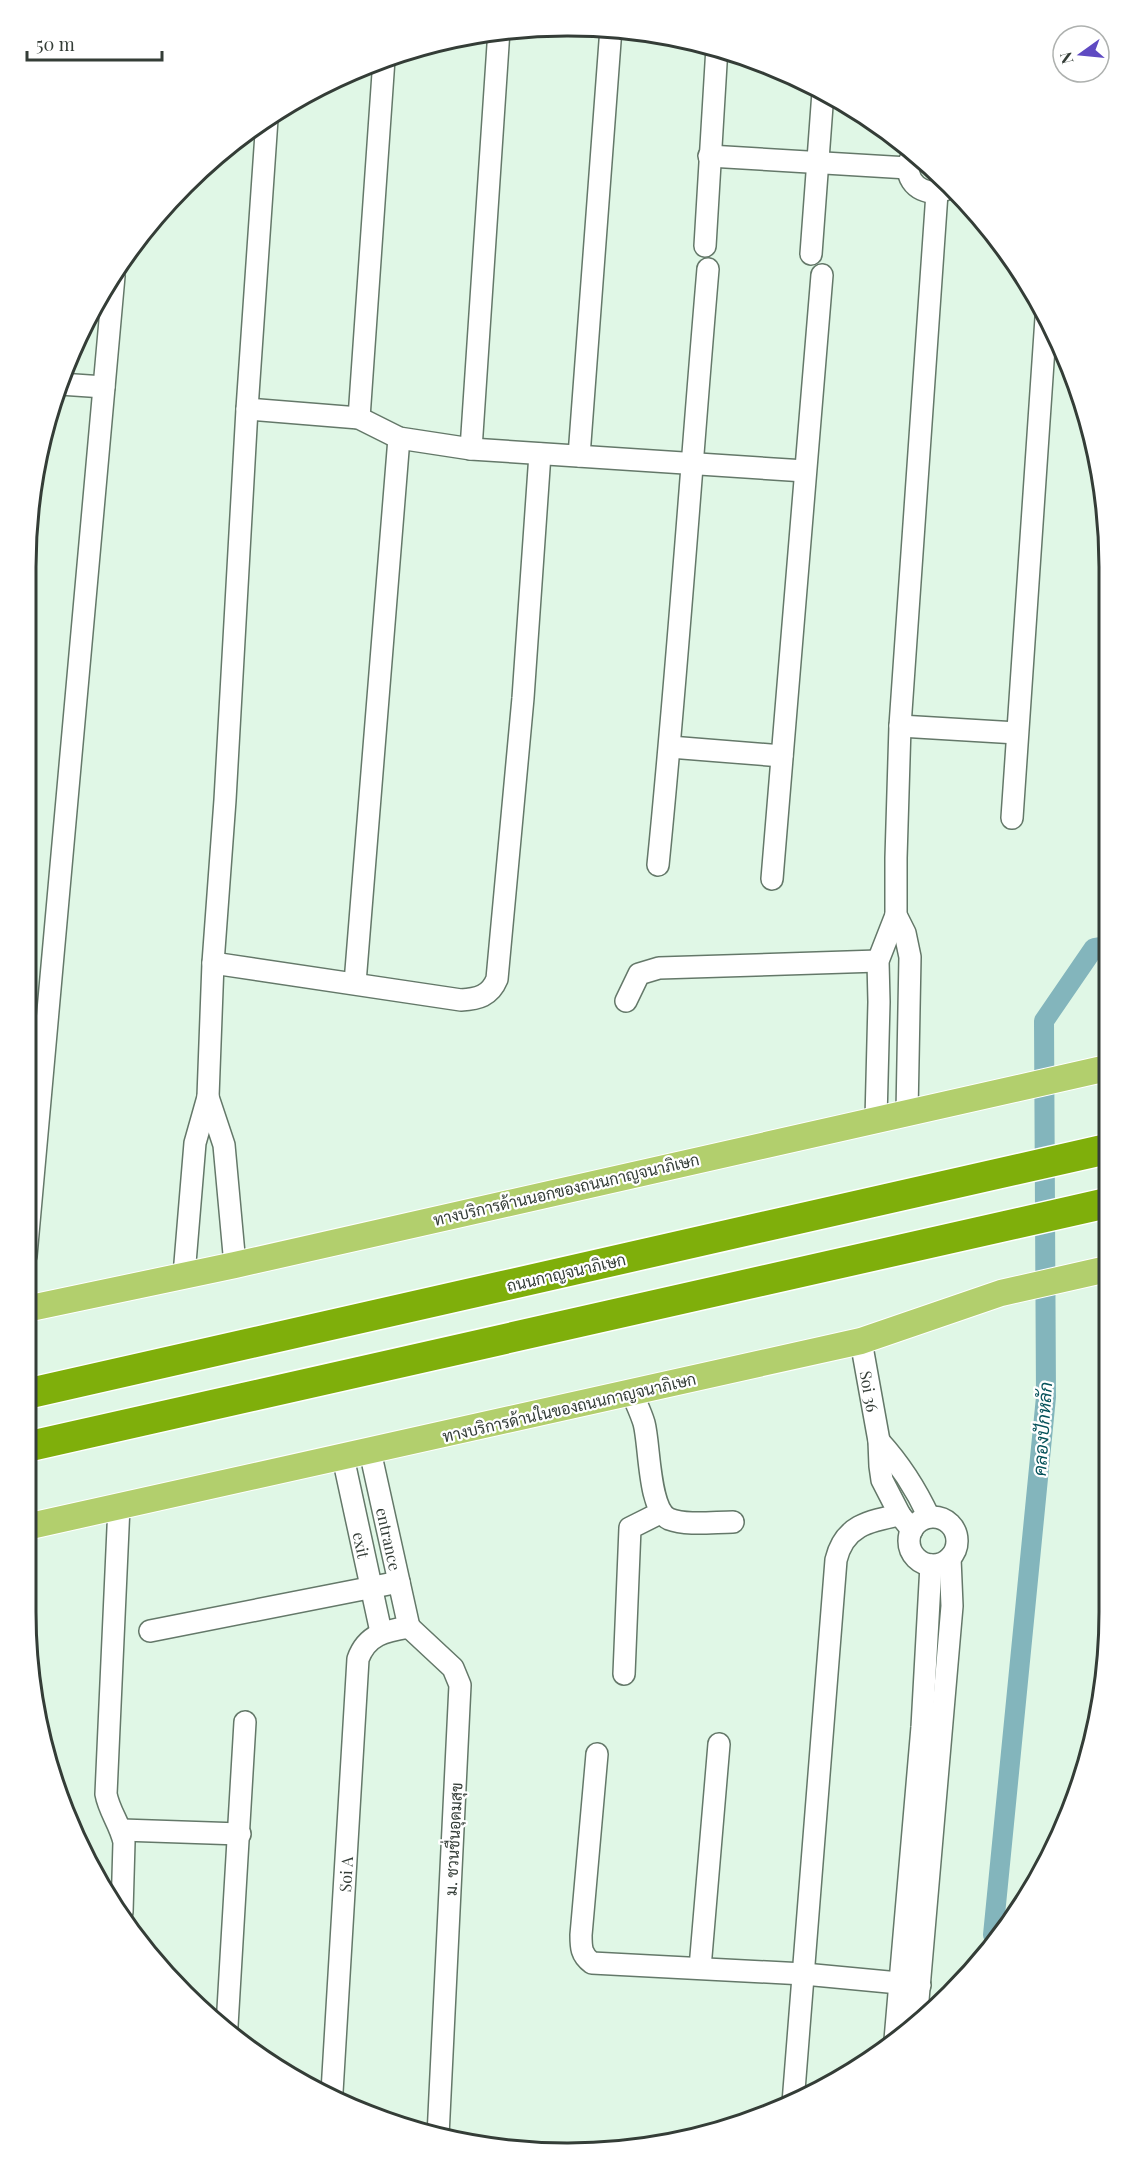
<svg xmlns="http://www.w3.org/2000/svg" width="1135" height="2179" viewBox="0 0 1135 2179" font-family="'Playfair Display',Sarabun,serif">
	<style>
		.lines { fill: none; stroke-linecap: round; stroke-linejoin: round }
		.canal { stroke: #83b5bc; stroke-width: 20 }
		.minor-casing { stroke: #647869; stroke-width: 24 }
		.major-casing { stroke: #fff; stroke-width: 28 }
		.highway-casing { stroke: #fff; stroke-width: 33 }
		.minor { stroke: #fff; stroke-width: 21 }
		.major { stroke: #b2cf6d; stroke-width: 26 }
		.highway { stroke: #7faf0b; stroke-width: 30 }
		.labels { text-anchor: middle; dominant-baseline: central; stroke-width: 4.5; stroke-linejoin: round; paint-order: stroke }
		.street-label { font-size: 16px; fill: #343d37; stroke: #fff }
		.water-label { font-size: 18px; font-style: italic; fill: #045159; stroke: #fff }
		.rim { fill: none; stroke: #343d37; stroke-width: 3 }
	</style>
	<rect width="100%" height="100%" fill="#e0f7e6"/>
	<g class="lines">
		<!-- canal -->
		<path class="canal" d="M 993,1935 L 1046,1397 L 1044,1021 L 1094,948 L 1106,946"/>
		<!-- minor casing -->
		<g class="minor-casing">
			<g id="minor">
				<path d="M 914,153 C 912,157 908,162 908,167 C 908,189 932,198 948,188"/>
				<path d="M 709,156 L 908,168"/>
				<path d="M 705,246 L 717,47"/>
				<path d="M 811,254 L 823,92"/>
				<path d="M 60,384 L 104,387"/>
				<path d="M 247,409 L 359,418 L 399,438 L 471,449 L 805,471"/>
				<path d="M 359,418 L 384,59"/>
				<path d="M 471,449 L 499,30"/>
				<path d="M 579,456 L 611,28"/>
				<path d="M 900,726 L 1017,733"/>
				<path d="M 670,747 L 782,756"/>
				<path d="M 1012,818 L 1046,318"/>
				<path d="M 658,865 C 678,666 691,467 708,269"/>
				<path d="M 772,879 L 822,275"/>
				<path d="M 213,963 L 461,1000 C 478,999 490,996 497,979 L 523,698 L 540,454"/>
				<path d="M 355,983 L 399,438"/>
				<path d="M 626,1001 L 639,974 L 659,968 L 878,961"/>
				<path d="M 208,1097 L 224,1145 L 235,1265"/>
				<path d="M 907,1112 L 910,957 L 905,933 L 896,915 L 896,858 L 900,726 L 937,193"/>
				<path d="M 876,1119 L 879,1002 L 878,961 L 896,915"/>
				<path d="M 26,1256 L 114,276"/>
				<path d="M 184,1275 L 195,1143 L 208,1097 L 213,963 L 225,800 L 247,409 L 267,119"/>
				<path id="s1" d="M 861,1341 L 879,1441 L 880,1466 L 882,1480 L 900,1515 L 912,1530"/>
				<path d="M 632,1393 C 636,1403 641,1413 644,1423 C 650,1445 648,1509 669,1519 C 687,1526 714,1522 733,1522"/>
				<path d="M 879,1441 C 900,1464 916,1489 929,1517"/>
				<path id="s2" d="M 370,1451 L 409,1627"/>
				<path id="s3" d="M 343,1457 L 381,1632"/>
				<path d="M 119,1506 L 106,1794 C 109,1811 120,1824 124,1842 L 122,1912"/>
				<circle cx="933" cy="1541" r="24"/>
				<path d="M 150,1631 L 399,1582"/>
				<path d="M 624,1674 L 630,1528 L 660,1513"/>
				<path d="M 597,1754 L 581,1935 C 581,1947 581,1955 592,1963 L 804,1974 L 920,1985"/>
				<path d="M 122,1830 L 240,1834"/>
				<path d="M 700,1968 L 719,1744"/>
				<path d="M 916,2023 L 952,1606 L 950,1558"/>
				<path d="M 227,2026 L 245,1722"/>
				<path d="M 895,2040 L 922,1727 L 931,1565"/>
				<path id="s4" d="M 332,2092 L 358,1659 C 367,1634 386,1631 409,1627 L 453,1668 L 460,1685 L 438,2136"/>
				<path d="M 793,2103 L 836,1560 C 844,1526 868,1521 900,1515"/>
			</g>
		</g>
		<!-- major casing -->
		<g class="major-casing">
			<path id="major" d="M 26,1309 L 235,1265 L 1107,1068
				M 26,1527 L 861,1341 L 1001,1293 L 1107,1269"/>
		</g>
		<!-- highway casing -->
		<g class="highway-casing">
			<path id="highway" d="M 26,1394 L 1107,1149
				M 26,1447 L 1107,1203"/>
		</g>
		<!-- minor -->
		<use href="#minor" class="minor"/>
		<!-- major -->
		<use href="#major" class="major"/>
		<!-- highway -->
		<use href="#highway" class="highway"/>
	</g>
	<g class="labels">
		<!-- street labels -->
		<g class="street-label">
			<text transform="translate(566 1189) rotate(-13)">ทางบริการด้านนอกของถนนกาญจนาภิเษก</text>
			<text transform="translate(566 1272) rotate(-13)">ถนนกาญจนาภิเษก</text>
			<text stroke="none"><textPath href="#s1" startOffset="51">Soi 36</textPath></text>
			<text transform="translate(569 1407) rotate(-13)">ทางบริการด้านในของถนนกาญจนาภิเษก</text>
			<text stroke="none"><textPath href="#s2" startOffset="90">entrance</textPath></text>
			<text stroke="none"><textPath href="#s3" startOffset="90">exit</textPath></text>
			<text transform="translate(453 1839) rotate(-87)">ม. ชวนชื่นอุดมสุข</text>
			<text stroke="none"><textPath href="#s4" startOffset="218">Soi A</textPath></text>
		</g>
		<!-- water labels -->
		<g class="water-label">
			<text transform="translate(1042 1429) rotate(-86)">คลองปักหลัก</text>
		</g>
	</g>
	<!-- crop -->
	<path d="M0 0H1135V2179H0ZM567 36H568A531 531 0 0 1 1099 567V1612A531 531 0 0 1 568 2143H567A531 531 0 0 1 36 1612V567A531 531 0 0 1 567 36Z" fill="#fff" fill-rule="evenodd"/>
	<path class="rim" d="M567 36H568A531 531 0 0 1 1099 567V1612A531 531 0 0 1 568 2143H567A531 531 0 0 1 36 1612V567A531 531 0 0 1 567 36Z"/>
	<!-- north arrow -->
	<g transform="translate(1081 54) rotate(255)"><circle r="28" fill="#ffffff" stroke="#aeb1af" stroke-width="1.5"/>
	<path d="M0-4.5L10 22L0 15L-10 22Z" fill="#5f4ac2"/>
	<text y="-9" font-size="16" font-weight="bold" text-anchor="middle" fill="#343d37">N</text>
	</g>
	<!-- scale -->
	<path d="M27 51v9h135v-9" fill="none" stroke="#343d37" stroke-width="3"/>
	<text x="36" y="51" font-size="18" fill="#343d37" stroke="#ffffff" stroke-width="4.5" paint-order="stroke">50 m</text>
</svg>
